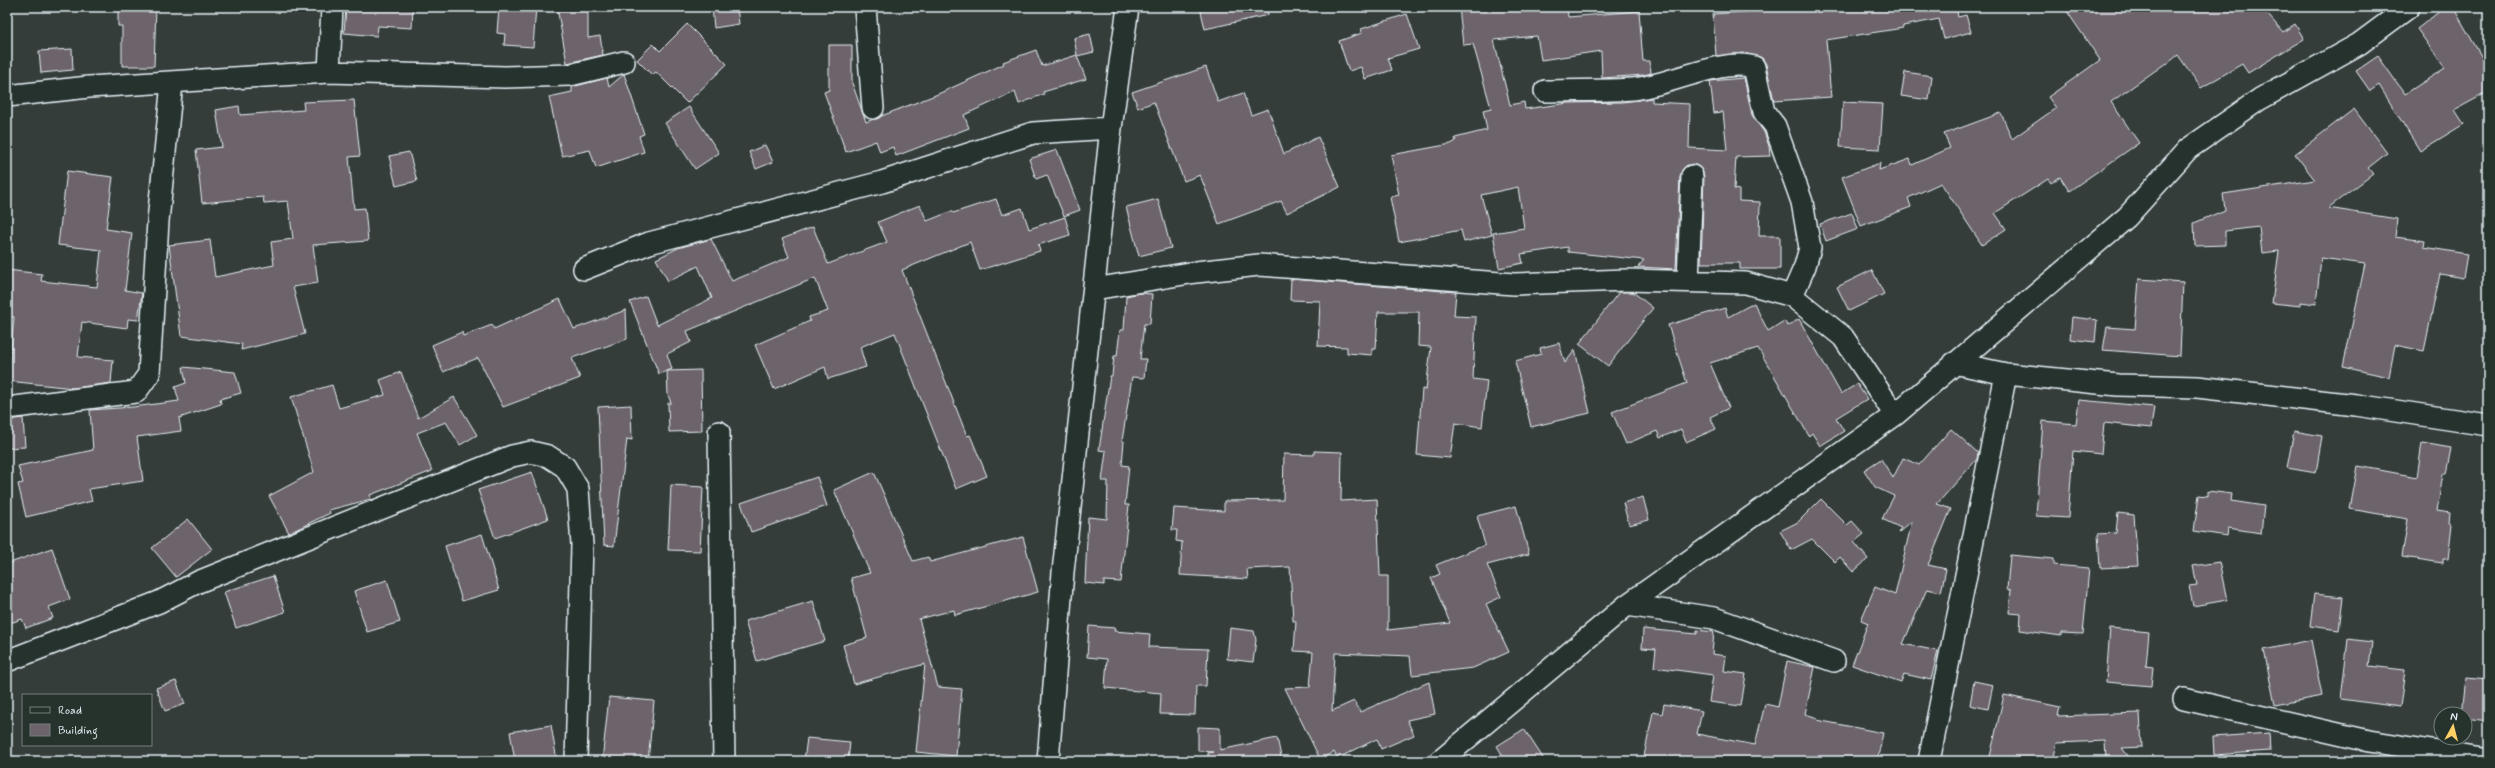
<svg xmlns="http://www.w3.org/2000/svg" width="2495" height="768" viewBox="0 0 2495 768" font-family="Mynerve,sans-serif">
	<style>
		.building { fill: #6d636a; stroke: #e8f1f8 }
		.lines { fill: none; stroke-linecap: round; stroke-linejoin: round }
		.street-casing { stroke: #e8f1f8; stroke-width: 24 }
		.street { stroke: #26332d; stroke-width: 21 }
	</style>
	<rect width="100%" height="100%" fill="#343d39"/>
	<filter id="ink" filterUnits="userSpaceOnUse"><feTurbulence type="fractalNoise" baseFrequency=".025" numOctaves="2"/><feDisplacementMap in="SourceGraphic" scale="8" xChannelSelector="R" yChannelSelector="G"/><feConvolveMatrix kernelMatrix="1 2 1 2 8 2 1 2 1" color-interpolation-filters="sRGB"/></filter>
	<g filter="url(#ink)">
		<!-- building -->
		<path class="building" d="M 118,7 L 156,7 L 154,66 L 122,66 L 122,26 L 118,26 Z
			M 346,7 L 413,7 L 412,28 L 378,26 L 377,36 L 344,33 Z
			M 499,7 L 536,7 L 533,47 L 504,45 L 505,34 L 497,33 Z
			M 557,7 L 588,7 L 588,38 L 600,36 L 603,55 L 567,63 Z
			M 712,7 L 737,7 L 739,24 L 714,28 Z
			M 1200,7 L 1267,7 L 1268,15 L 1205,29 Z
			M 1459,7 L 1567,7 L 1568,17 L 1639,11 L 1643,61 L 1650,61 L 1651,73 L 1644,75 L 1602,78 L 1601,51 L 1541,60 L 1537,36 L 1494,40 L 1510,105 L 1524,102 L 1525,109 L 1569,103 L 1623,102 L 1652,98 L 1652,102 L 1690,104 L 1689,148 L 1727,150 L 1723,112 L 1714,113 L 1710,81 L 1744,78 L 1752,115 L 1764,132 L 1769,146 L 1770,156 L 1736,157 L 1734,189 L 1739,190 L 1739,201 L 1760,202 L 1759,236 L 1780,236 L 1780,269 L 1740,269 L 1740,263 L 1701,263 L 1704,176 L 1702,170 L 1693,164 L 1686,166 L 1680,176 L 1676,269 L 1638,267 L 1644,260 L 1568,252 L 1568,247 L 1521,254 L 1523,263 L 1499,268 L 1493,233 L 1524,228 L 1518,187 L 1481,195 L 1492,235 L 1464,242 L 1461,230 L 1399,242 L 1390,197 L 1399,195 L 1391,155 L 1451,144 L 1456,141 L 1455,138 L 1487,130 L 1483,110 L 1491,108 L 1473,44 L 1463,45 Z
			M 1778,7 L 1848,9 L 1847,7 L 1956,7 L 1958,17 L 1966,15 L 1971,32 L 1944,39 L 1939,19 L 1903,26 L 1903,28 L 1826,40 L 1831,97 L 1774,101 L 1766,64 L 1762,58 L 1743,53 L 1716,56 L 1713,14 L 1771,10 Z
			M 2064,7 L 2261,7 L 2283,32 L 2295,24 L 2304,39 L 2248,73 L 2242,64 L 2201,88 L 2178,55 L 2167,64 L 2166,63 L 2111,102 L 2139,143 L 2069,191 L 2060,177 L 2051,183 L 2048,179 L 1995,213 L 2006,229 L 1982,245 L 1941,183 L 1908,198 L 1911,207 L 1861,226 L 1842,177 L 1880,163 L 1879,170 L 1910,159 L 1912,165 L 1950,148 L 1944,134 L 2001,113 L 2012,139 L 2056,108 L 2048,97 L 2100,60 Z
			M 2445,7 L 2453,7 L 2488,68 L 2488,92 L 2455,110 L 2464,124 L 2420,151 L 2379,85 L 2370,91 L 2356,71 L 2378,56 L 2405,94 L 2445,68 L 2417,29 Z
			M 1407,14 L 1419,49 L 1388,58 L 1392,70 L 1365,79 L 1361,67 L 1349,71 L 1339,41 L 1362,33 L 1361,29 Z
			M 687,24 L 727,64 L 687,103 L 656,72 L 652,75 L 637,60 L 653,44 L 660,51 Z
			M 1090,34 L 1094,52 L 1077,56 L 1086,79 L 1043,92 L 1044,94 L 1019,104 L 1015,92 L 964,115 L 969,128 L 896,156 L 893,147 L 880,152 L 876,141 L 846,152 L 824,92 L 829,90 L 829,45 L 852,45 L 852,83 L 866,122 L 938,94 L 1004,64 L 1003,62 L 1036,50 L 1042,66 L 1077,55 L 1074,38 Z
			M 72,49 L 73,70 L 41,73 L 39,51 Z
			M 1206,67 L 1218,102 L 1243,93 L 1251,115 L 1268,109 L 1284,154 L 1318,137 L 1340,187 L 1287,213 L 1281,201 L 1219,224 L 1200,175 L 1184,181 L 1154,102 L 1138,108 L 1132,92 Z
			M 1905,72 L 1932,76 L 1929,100 L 1901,96 Z
			M 624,74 L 644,134 L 639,136 L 644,152 L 596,168 L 590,150 L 562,156 L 549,97 L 572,92 L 572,87 L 607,78 L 609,87 Z
			M 354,100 L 360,156 L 349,157 L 354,209 L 365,208 L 368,241 L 313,245 L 318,283 L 293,287 L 305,334 L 241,350 L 242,344 L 181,336 L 169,245 L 210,240 L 215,277 L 274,265 L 271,242 L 293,239 L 288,201 L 264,203 L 263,197 L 202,203 L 196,150 L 222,147 L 216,110 L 239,106 L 240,115 L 304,110 L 303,102 Z
			M 1843,102 L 1883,104 L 1880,149 L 1840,147 Z
			M 689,107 L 719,153 L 695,169 L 665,123 Z
			M 2354,109 L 2387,153 L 2368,168 L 2373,174 L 2328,208 L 2397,219 L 2395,237 L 2425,241 L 2424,247 L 2467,254 L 2463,278 L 2440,274 L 2424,351 L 2395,345 L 2389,377 L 2343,367 L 2365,264 L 2321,258 L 2316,304 L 2301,302 L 2301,306 L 2272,303 L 2279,251 L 2262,253 L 2259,227 L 2225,231 L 2225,245 L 2195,246 L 2194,223 L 2225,210 L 2223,194 L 2315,180 L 2295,154 Z
			M 765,145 L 773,162 L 756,169 L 749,152 Z
			M 1057,150 L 1080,210 L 1064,216 L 1047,175 L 1036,179 L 1029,159 Z
			M 409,152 L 417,181 L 396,186 L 389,156 Z
			M 67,171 L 113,177 L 106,229 L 132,233 L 125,290 L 142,293 L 138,320 L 128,319 L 127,328 L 82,322 L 78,357 L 113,360 L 111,383 L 73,388 L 8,381 L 14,317 L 7,316 L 7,270 L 42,274 L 41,281 L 97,287 L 101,250 L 58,245 Z
			M 996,199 L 1002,215 L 1022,208 L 1029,229 L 1065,217 L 1070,235 L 1038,245 L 1040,251 L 980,270 L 970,242 L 902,270 L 967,436 L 970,435 L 987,476 L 956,489 L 895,333 L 860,347 L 866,367 L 828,379 L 825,367 L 774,389 L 755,345 L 810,321 L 809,317 L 828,311 L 815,278 L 687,331 L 691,342 L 667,354 L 672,369 L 667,371 L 701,370 L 702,431 L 669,432 L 668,403 L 671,403 L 668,395 L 667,371 L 659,374 L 630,302 L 646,296 L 657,325 L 712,298 L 698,266 L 668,281 L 656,259 L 678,248 L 711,239 L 732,281 L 789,257 L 782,239 L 813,227 L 828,264 L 887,242 L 878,222 L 920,205 L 927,221 L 952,211 L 953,213 Z
			M 1158,199 L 1171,248 L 1139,256 L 1126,207 Z
			M 1852,213 L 1858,229 L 1826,241 L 1820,224 Z
			M 1872,270 L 1884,294 L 1849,311 L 1837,287 Z
			M 1291,279 L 1456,292 L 1454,316 L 1476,317 L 1473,379 L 1487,381 L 1482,427 L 1455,423 L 1450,458 L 1417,455 L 1422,389 L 1426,390 L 1431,347 L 1418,346 L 1419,312 L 1378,312 L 1376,349 L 1372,349 L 1372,355 L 1347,353 L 1347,347 L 1318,346 L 1320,301 L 1290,300 Z
			M 2139,279 L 2183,282 L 2180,356 L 2103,350 L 2107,327 L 2135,329 Z
			M 1619,292 L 1633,292 L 1653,308 L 1608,366 L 1579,344 Z
			M 1140,293 L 1152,294 L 1150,324 L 1144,324 L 1140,359 L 1146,359 L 1144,378 L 1132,377 L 1122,441 L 1124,441 L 1122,465 L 1129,466 L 1125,505 L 1129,505 L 1121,582 L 1104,581 L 1104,585 L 1085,583 L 1088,517 L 1107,519 L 1108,481 L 1102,481 L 1106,451 L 1099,450 L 1110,376 L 1112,376 L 1114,356 L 1117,356 L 1120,330 L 1124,330 L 1126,296 Z
			M 560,299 L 574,329 L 626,310 L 627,339 L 572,358 L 580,378 L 503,407 L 478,358 L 443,372 L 432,345 L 462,332 L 463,336 L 492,325 L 494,329 Z
			M 1754,303 L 1768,331 L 1784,321 L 1788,326 L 1799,319 L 1841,394 L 1857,384 L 1867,399 L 1836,418 L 1844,431 L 1820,446 L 1812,433 L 1809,436 L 1758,348 L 1710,363 L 1729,408 L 1710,417 L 1716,429 L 1686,442 L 1681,429 L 1660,438 L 1657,431 L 1626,444 L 1612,412 L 1687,383 L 1668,325 L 1725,308 L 1728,317 Z
			M 2072,317 L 2097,320 L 2095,342 L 2070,339 Z
			M 1559,343 L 1565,363 L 1575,350 L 1590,413 L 1531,427 L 1515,361 L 1541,354 L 1540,348 Z
			M 183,367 L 235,372 L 241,393 L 220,399 L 221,404 L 179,418 L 181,431 L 137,437 L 143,481 L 89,489 L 92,501 L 26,517 L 18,484 L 23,483 L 18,466 L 93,450 L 90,410 L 133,407 L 179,401 L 175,387 L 186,383 Z
			M 401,372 L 418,418 L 454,397 L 477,435 L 460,445 L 446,422 L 417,433 L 432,471 L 370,495 L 371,499 L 329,510 L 330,513 L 289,533 L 269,496 L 314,472 L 291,397 L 332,385 L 339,408 L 385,395 L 380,380 Z
			M 2079,400 L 2154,407 L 2151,428 L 2104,423 L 2101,454 L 2073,451 L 2068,518 L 2036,516 L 2043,421 L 2076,424 Z
			M 631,405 L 632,440 L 627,439 L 614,546 L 604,545 L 598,407 Z
			M 23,418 L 25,447 L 7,448 L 7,420 Z
			M 1951,429 L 1978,453 L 1977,459 L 1937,504 L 1951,509 L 1928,565 L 1946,569 L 1941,592 L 1927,589 L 1903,644 L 1938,651 L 1931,680 L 1904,674 L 1901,682 L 1852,665 L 1868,623 L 1861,620 L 1875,587 L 1895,595 L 1912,521 L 1898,533 L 1901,528 L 1882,519 L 1894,496 L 1875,487 L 1864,470 L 1881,459 L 1893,478 L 1903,458 L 1919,465 Z
			M 2294,431 L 2322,436 L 2316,473 L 2287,468 Z
			M 2422,443 L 2451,448 L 2446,474 L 2443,474 L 2437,511 L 2450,513 L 2449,523 L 2452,524 L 2448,559 L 2443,559 L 2443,563 L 2402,557 L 2408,519 L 2350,509 L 2358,466 L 2417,477 Z
			M 1314,451 L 1342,452 L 1341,501 L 1377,499 L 1380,576 L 1388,576 L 1388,630 L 1450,623 L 1431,578 L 1440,574 L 1436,565 L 1485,545 L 1477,516 L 1516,506 L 1529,554 L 1487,565 L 1501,597 L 1486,604 L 1509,652 L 1473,668 L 1412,675 L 1410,656 L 1335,653 L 1332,711 L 1354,701 L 1360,712 L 1429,682 L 1435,714 L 1407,720 L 1414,735 L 1381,749 L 1377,739 L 1338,758 L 1334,752 L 1320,759 L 1285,688 L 1310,687 L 1313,652 L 1294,651 L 1296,621 L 1293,621 L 1290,567 L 1247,569 L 1248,579 L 1180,575 L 1182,542 L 1176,541 L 1177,530 L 1172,530 L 1174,508 L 1224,511 L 1224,501 L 1283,500 L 1284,454 L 1314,455 Z
			M 532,472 L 548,519 L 495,538 L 478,490 Z
			M 874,472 L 913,561 L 928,557 L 930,562 L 1023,537 L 1038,592 L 955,615 L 954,610 L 919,619 L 938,687 L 962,689 L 956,756 L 916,752 L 925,664 L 854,684 L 843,645 L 867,638 L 851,578 L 870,573 L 834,490 Z
			M 817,477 L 827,506 L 751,532 L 741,503 Z
			M 671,485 L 703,487 L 700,551 L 668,550 Z
			M 2208,491 L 2232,494 L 2231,501 L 2264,506 L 2261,533 L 2228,528 L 2227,536 L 2194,531 L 2199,495 L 2208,496 Z
			M 1643,497 L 1649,520 L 1629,525 L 1623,503 Z
			M 1821,499 L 1847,525 L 1852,521 L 1864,534 L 1854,542 L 1868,559 L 1853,572 L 1840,557 L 1835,562 L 1812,539 L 1791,550 L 1780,531 L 1798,522 Z
			M 2118,513 L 2134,515 L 2138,566 L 2100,568 L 2098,534 L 2116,533 Z
			M 188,519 L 212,549 L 176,577 L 152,548 Z
			M 482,534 L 499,590 L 462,601 L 445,546 Z
			M 52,548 L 70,599 L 49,607 L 53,618 L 26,628 L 22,619 L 7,624 L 7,564 Z
			M 2010,555 L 2054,559 L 2054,565 L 2089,568 L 2083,634 L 2061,633 L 2061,636 L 2020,630 L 2021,614 L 2009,613 L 2011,590 L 2007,589 Z
			M 2219,562 L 2227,600 L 2193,606 L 2189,586 L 2197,585 L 2193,566 Z
			M 273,576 L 285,612 L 236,628 L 224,592 Z
			M 387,580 L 400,622 L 367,632 L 354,591 Z
			M 2314,594 L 2343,597 L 2339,630 L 2310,626 Z
			M 813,601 L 825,641 L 757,661 L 745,621 Z
			M 1089,626 L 1115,628 L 1114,631 L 1150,634 L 1149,647 L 1208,649 L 1206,686 L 1196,686 L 1195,715 L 1160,714 L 1161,693 L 1105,688 L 1107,659 L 1087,657 Z
			M 1230,628 L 1254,631 L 1256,640 L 1253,662 L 1227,659 Z
			M 2110,628 L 2149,632 L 2146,666 L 2153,667 L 2151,686 L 2106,682 Z
			M 1643,629 L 1697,634 L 1697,630 L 1714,632 L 1712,654 L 1726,656 L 1724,671 L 1746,674 L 1741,706 L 1709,702 L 1713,675 L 1654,667 L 1656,649 L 1642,648 Z
			M 2348,639 L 2372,642 L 2369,666 L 2405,670 L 2400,707 L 2341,699 Z
			M 2311,640 L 2322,696 L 2275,705 L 2264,650 Z
			M 1787,661 L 1815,667 L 1805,714 L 1818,718 L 1817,720 L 1883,733 L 1877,761 L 1643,761 L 1653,712 L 1662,714 L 1664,704 L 1702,711 L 1697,734 L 1755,745 L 1765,704 L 1778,707 Z
			M 2466,677 L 2488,679 L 2488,721 L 2465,718 L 2465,714 L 2462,714 Z
			M 176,681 L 185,704 L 165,711 L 156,688 Z
			M 1974,681 L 1993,685 L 1988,709 L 1970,705 Z
			M 2004,695 L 2060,707 L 2058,716 L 2140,713 L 2142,747 L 2122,748 L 2132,761 L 2106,761 L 2105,741 L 2057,743 L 2053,761 L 1989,761 Z
			M 609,697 L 654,701 L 648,761 L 602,761 Z
			M 551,725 L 557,761 L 515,761 L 510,732 Z
			M 1198,727 L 1220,728 L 1220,750 L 1277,738 L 1282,761 L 1208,761 L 1208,753 L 1213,752 L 1198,751 Z
			M 1524,729 L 1545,761 L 1506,761 L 1497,746 Z
			M 2269,733 L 2270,751 L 2214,755 L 2213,737 Z
			M 807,738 L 850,742 L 848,761 L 804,761 Z"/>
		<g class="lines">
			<!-- street casing -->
			<g class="street-casing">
				<path id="street" d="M 865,7 L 873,108
					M 329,72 L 332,7
					M 1545,91 C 1574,90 1604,91 1633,89 C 1667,86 1724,57 1754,67 L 1764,112 L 1775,126 L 1802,202 L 1810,248 L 1805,266 L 1792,296
					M 7,96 L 89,87 L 329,72 L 505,77 L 570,75 L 624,62
					M 584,269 L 649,243 L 882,182 L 1033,133 L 1111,128
					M 1688,281 L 1692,176
					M 1094,289 L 1196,272 L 1259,265 L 1514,284 L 1627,280 L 1746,283 L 1792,296 L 1843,337 L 1895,415
					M 1954,363 L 2006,374 L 2118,385 L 2197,387 L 2356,405 L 2488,425
					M 7,408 L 136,392 L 149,374 L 158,221 L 172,83
					M 719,432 L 724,761
					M 1627,605 L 1714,618 L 1834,661
					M 7,661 L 159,602 L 198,582 L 512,456 L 531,452 L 548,456 L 565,467 L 578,489 L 582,545 L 576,761
					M 2184,699 L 2369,741 L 2488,760
					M 1048,761 L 1063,572 L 1111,128 L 1128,7
					M 1440,761 L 1627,605 L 1895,415 L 2127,217 L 2188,149 L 2260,99 L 2359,44 L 2409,7
					M 1929,761 L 2006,374"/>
			</g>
			<!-- street -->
			<use href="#street" class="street"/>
		</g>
	</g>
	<!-- margin -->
	<rect width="2495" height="768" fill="none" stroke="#26332d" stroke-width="24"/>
	<rect x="12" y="12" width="2471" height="744" fill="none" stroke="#e8f1f8" stroke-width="1.5" filter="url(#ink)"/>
	<!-- legend -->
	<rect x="22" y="694" width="130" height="52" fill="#26332d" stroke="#747f7e"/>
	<rect x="30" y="707" width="20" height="6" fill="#26332d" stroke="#747f7e"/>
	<text x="58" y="714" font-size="12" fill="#e8f1f8">Road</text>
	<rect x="30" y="724" width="20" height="12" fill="#6d636a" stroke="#747f7e"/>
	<text x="58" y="734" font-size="12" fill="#e8f1f8">Building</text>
	<!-- north arrow -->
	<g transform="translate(2453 726) rotate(7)"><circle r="19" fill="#26332d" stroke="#747f7e"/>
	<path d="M0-3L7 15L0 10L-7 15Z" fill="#ffd166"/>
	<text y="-6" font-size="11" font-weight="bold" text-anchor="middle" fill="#e8f1f8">N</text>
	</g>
</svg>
